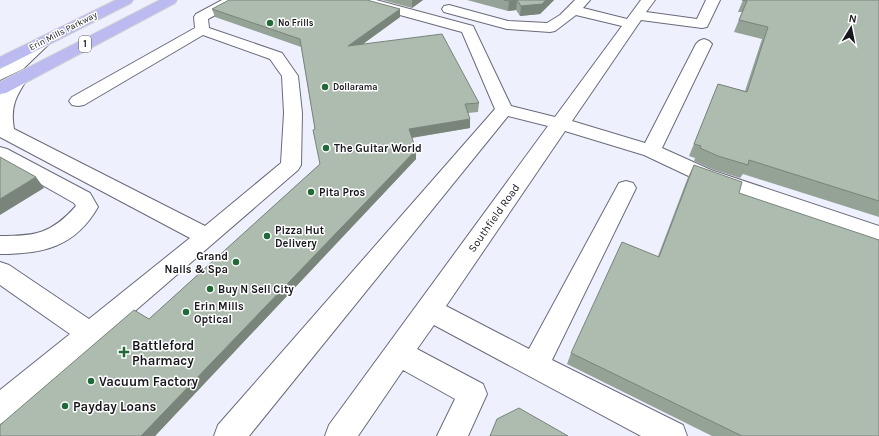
<svg xmlns="http://www.w3.org/2000/svg" width="879" height="436" viewBox="0 0 879 436" font-family="Karla,sans-serif">
	<style>
		.lines { fill: none; stroke-linecap: round; stroke-linejoin: round }
		.minor-casing { stroke: #6a6b7a; stroke-width: 2 }
		.major-casing { stroke: #d1d1d2; stroke-width: 2 }
		.minor { fill: #fff; fill-rule: evenodd }
		.major { fill: #bbbbf1; fill-rule: evenodd }
		.wall { fill: #95a296 }
		.shaded-wall { fill: #79847a }
		.building { fill: #adbcaf; stroke: #79847a }
		.poi-dot { fill: #216a38; stroke: #fff; stroke-width: 1.5 }
		.labels { text-anchor: middle; dominant-baseline: central; stroke-width: 3; stroke-linejoin: round; paint-order: stroke }
		.far-poi-label { font-size: 9px; font-weight: bold; fill: #17171d; stroke: #fff; text-anchor: start }
		.far-street-label { font-size: 9px; fill: #17171d; stroke: #fff }
		.shield { fill: #fff; stroke: #5d5d61; stroke-width: 1 }
		.shield-label { font-size: 10px; font-weight: bold; fill: #17171d }
		.poi-label { font-size: 11px; font-weight: bold; fill: #17171d; stroke: #fff; text-anchor: start }
		.street-label { font-size: 11px; fill: #17171d; stroke: #fff }
		.near-poi-label { font-size: 13px; font-weight: bold; fill: #17171d; stroke: #fff; text-anchor: start }
	</style>
	<rect width="100%" height="100%" fill="#eff0fe"/>
	<g class="lines">
		<!-- minor casing -->
		<g class="minor-casing">
			<path id="minor" d="M 222,0 L 239,0 L 237,3 L 208,19 L 209,28 L 282,53 L 298,76 L 302,113 L 301,165 L 298,170 L 10,419 L 0,424 L 0,390 L 70,334 L 0,285 L 0,262 L 9,265 L 89,319 L 190,238 L 0,137 L 0,95 L 14,75 L 20,73 L 26,75 L 28,78 C 16,96 10,106 14,129 L 205,226 L 281,163 L 284,113 L 282,76 L 270,59 L 203,35 L 84,105 L 78,106 L 72,105 L 69,101 L 72,97 L 195,28 L 194,17 L 196,14 Z
				M 354,0 L 376,0 L 473,26 L 511,106 L 555,117 L 622,26 L 576,15 L 555,31 L 550,32 L 507,29 L 444,12 L 442,9 L 444,6 L 449,5 L 508,21 L 547,23 L 560,15 L 575,0 L 590,0 L 583,8 L 627,19 L 641,0 L 655,0 L 646,12 L 697,19 L 706,0 L 720,0 L 707,27 L 702,28 L 641,20 L 572,121 L 645,143 L 696,44 L 699,41 L 704,39 L 709,41 L 712,44 L 662,148 L 711,170 L 879,226 L 879,244 L 697,180 L 644,155 L 565,131 L 446,306 L 529,349 L 619,183 L 626,181 L 633,183 L 636,188 L 552,360 L 683,425 L 687,436 L 641,436 L 434,325 L 417,349 L 483,384 L 487,394 L 468,436 L 437,436 L 455,399 L 403,370 L 358,436 L 325,436 L 329,425 L 548,126 L 508,116 L 249,436 L 214,436 L 218,425 L 495,109 L 462,32 L 356,3 Z
				M 44,37 L 49,38 L 51,41 L 49,44 L 23,69 L 0,80 L 0,69 L 11,63 L 39,38 Z
				M 0,147 L 7,149 L 90,193 L 98,207 C 75,247 43,254 0,254 L 0,236 C 36,236 51,234 76,206 L 74,203 L 0,161 Z"/>
		</g>
		<!-- major casing -->
		<g class="major-casing">
			<path id="major" d="M 116,0 L 133,0 L 131,3 L 6,66 L 0,68 L 0,57 Z
				M 160,0 L 177,0 L 175,3 L 6,93 L 0,94 L 0,82 Z"/>
		</g>
		<!-- minor -->
		<use href="#minor" class="minor"/>
		<!-- major -->
		<use href="#major" class="major"/>
	</g>
	<!-- wall -->
	<path class="wall" d="M 382,0 L 423,0 L 412,8 Z
		M 467,0 L 554,0 L 540,14 L 520,16 L 516,10 L 508,11 Z
		M 743,0 L 879,0 L 879,217 L 743,174 L 740,178 L 712,169 L 694,161 L 695,158 L 689,156 L 718,84 L 745,91 L 762,39 L 734,32 L 742,12 L 738,12 Z
		M 212,9 L 400,17 L 363,44 L 479,103 L 478,112 L 468,113 L 470,128 L 412,138 L 416,159 L 155,436 L 0,436 L 149,319 L 320,164 L 315,129 L 301,47 L 215,17 Z
		M 694,165 L 739,193 L 879,436 L 712,436 L 567,364 L 571,353 L 658,256 L 688,177 Z"/>
	<!-- shaded-wall -->
	<path class="shaded-wall" d="M 412,0 L 423,0 L 412,8 Z
		M 517,0 L 516,10 L 508,11 L 509,1 Z
		M 546,0 L 554,0 L 540,14 L 520,16 L 521,6 Z
		M 400,9 L 400,17 L 349,54 L 348,46 Z
		M 470,119 L 470,128 L 409,138 L 409,129 Z
		M 416,150 L 416,159 L 155,436 L 141,436 Z
		M 36,177 L 44,188 L 0,215 L 0,199 Z"/>
	<!-- building -->
	<path class="building" d="M 229,0 L 367,0 L 400,9 L 348,46 L 442,34 L 479,103 L 465,104 L 470,119 L 409,129 L 416,150 L 141,436 L 0,436 L 0,425 L 134,310 L 149,319 L 320,164 L 313,130 L 315,129 L 300,39 L 212,9 Z
		M 504,0 L 546,0 L 542,4 L 521,6 L 517,0 L 509,1 Z
		M 742,0 L 879,0 L 879,201 L 749,160 L 748,165 L 718,156 L 700,148 L 701,146 L 694,144 L 718,84 L 747,92 L 768,27 L 739,20 L 747,1 Z
		M 0,157 L 36,177 L 0,199 Z
		M 694,165 L 742,182 L 739,193 L 879,240 L 879,436 L 742,436 L 571,353 L 622,242 L 659,257 Z
		M 519,408 L 568,436 L 490,436 L 497,419 Z"/>
	<!-- markers -->
	<g class="poi-dot">
		<circle cx="270" cy="23" r="4"/>
		<circle cx="325" cy="87" r="4"/>
		<circle cx="326" cy="148" r="4"/>
		<circle cx="311" cy="192" r="4"/>
		<circle cx="267" cy="236" r="4"/>
		<circle cx="236" cy="262" r="4"/>
		<circle cx="210" cy="289" r="4"/>
		<circle cx="186" cy="312" r="4"/>
		<path d="M122 346h4v4h4v4h-4v4h-4v-4h-4v-4h4z"/>
		<circle cx="91" cy="381" r="4"/>
		<circle cx="65" cy="406" r="4"/>
	</g>
	<g class="labels">
		<!-- far-poi labels -->
		<g class="far-poi-label">
			<text x="278" y="23">No Frills</text>
			<text x="333" y="87">Dollarama</text>
		</g>
		<!-- far-street labels -->
		<g class="far-street-label">
			<text transform="translate(63 31) rotate(-27)">Erin Mills Parkway</text>
		</g>
		<!-- shield labels -->
		<rect class="shield" x="79" y="36" width="12" height="16" rx="3"/>
		<g class="shield-label">
			<text x="85" y="44">1</text>
		</g>
		<!-- poi labels -->
		<g class="poi-label">
			<text x="334" y="148">The Guitar World</text>
			<text x="319" y="192">Pita Pros</text>
			<text x="275" y="230">Pizza Hut<tspan x="275" dy="13">Delivery</tspan></text>
			<text x="228" y="256" text-anchor="end">Grand<tspan x="228" dy="13">Nails &amp; Spa</tspan></text>
			<text x="218" y="289">Buy N Sell City</text>
			<text x="194" y="306">Erin Mills<tspan x="194" dy="13">Optical</tspan></text>
		</g>
		<!-- street labels -->
		<g class="street-label">
			<text transform="translate(494 218) rotate(-55)">Southfield Road</text>
		</g>
		<!-- near-poi labels -->
		<g class="near-poi-label">
			<text x="132" y="345">Battleford<tspan x="132" dy="15">Pharmacy</tspan></text>
			<text x="99" y="381">Vacuum Factory</text>
			<text x="73" y="406">Payday Loans</text>
		</g>
	</g>
	<!-- north arrow -->
	<g transform="translate(851 28) rotate(10)" stroke="#ffffff" stroke-width="3" paint-order="stroke">
	<path d="M0-3L7 15L0 10L-7 15Z" fill="#17171d"/>
	<text y="-6" font-size="11" font-weight="bold" text-anchor="middle" fill="#17171d">N</text>
	</g>
</svg>
